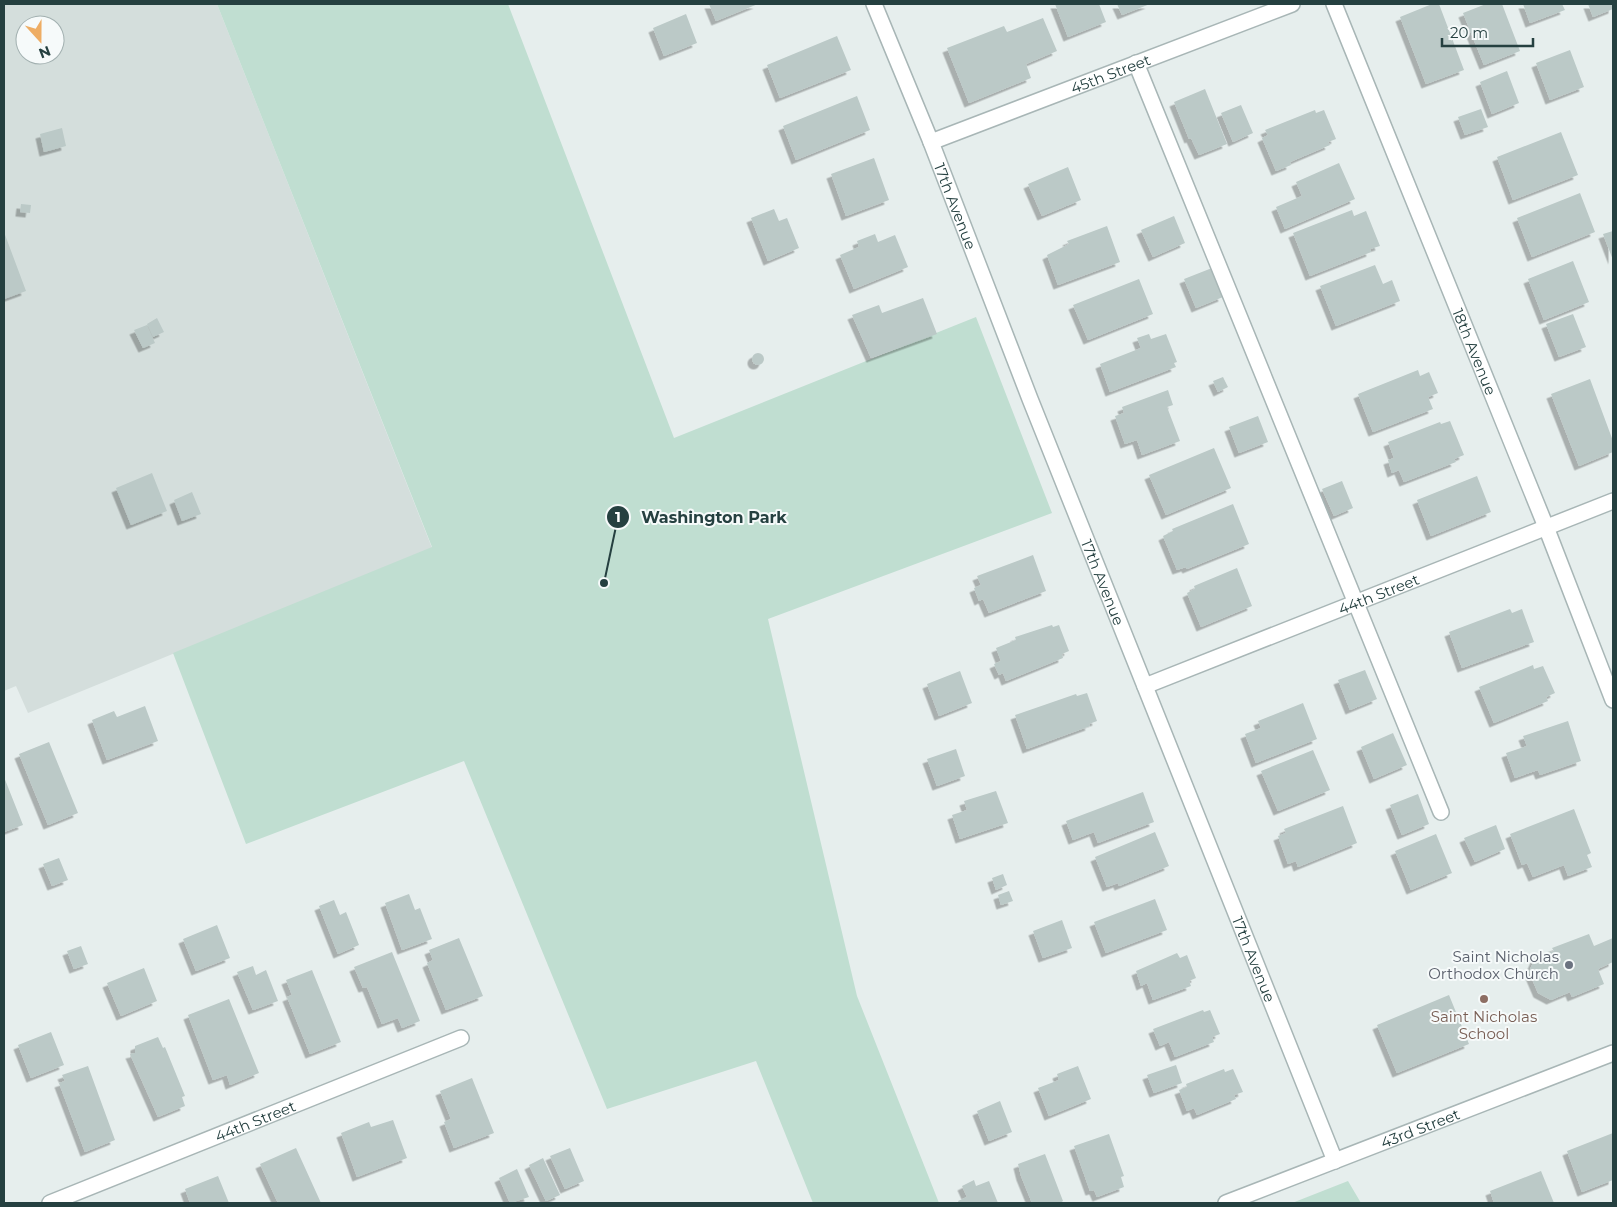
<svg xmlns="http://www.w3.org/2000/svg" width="1617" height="1207" viewBox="0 0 1617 1207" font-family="Montserrat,sans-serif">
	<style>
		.built { fill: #d4dedc; fill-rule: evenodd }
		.green { fill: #c0ded1 }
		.building { fill: #bbc9c7; filter: url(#shadow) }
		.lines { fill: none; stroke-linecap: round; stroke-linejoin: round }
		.lane-casing { stroke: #a8b6b6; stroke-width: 18 }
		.street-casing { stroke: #a8b6b6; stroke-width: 18 }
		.lane { stroke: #fff; stroke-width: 15 }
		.street { stroke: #fff; stroke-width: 15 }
		.worship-dot { fill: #6b7280; stroke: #f6fafa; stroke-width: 2 }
		.education-dot { fill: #8d6e63; stroke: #f6fafa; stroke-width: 2 }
		.labels { text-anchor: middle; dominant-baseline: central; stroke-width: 4; stroke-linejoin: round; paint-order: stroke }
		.street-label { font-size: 15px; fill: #254040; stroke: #f6fafa }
		.worship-label { font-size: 15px; fill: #5b616d; stroke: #f6fafa; text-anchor: end }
		.education-label { font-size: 15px; fill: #785e54; stroke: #f6fafa }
		.leader { fill: none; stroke: #254040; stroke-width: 2 }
		.callout-dot { fill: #254040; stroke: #f6fafa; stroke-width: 2 }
		.mark-label { font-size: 15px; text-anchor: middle; font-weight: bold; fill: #fff }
		.callout-label { font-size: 16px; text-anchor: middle; font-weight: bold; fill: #254040; stroke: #f6fafa; stroke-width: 4; stroke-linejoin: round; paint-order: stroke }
	</style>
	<defs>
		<filter id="shadow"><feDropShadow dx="-4.5" dy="4.5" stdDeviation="0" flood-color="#0004"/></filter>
	</defs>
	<rect width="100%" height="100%" fill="#e6eeed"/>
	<!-- built -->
	<path class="built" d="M 4,4 L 217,4 L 432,548 L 28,713 L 16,686 L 4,691 ZM 25,25 L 55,25 L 55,55 L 25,55 Z"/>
	<!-- green -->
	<path class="green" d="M 217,4 L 508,4 L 674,438 L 976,317 L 1052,513 L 768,619 L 857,996 L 939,1203 L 813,1203 L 756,1061 L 607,1109 L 464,761 L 246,844 L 173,653 L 432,547 Z
		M 1348,1181 L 1361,1203 L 1292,1203 Z"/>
	<!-- building -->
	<path class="building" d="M 709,4 L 758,4 L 716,21 Z
		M 1055,4 L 1099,4 L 1106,22 L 1068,37 Z
		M 1117,4 L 1150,4 L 1122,15 Z
		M 1432,4 L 1439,4 L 1464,70 L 1426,84 L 1400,17 Z
		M 1486,4 L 1502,4 L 1520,51 L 1484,65 L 1463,13 Z
		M 1523,4 L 1562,4 L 1565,10 L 1530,23 Z
		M 1588,4 L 1613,4 L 1613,9 L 1593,17 Z
		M 686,14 L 697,43 L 664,56 L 653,28 Z
		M 1043,18 L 1057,51 L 1026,64 L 1031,78 L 969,103 L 947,48 L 1004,26 L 1007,32 Z
		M 837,36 L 851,70 L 780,98 L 767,65 Z
		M 1570,50 L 1584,87 L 1550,100 L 1536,63 Z
		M 1507,71 L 1519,103 L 1492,114 L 1480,82 Z
		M 1205,89 L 1227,144 L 1199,155 L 1191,138 L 1189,139 L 1174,102 Z
		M 857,96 L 870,130 L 796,160 L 783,126 Z
		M 1241,105 L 1253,133 L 1233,142 L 1221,113 Z
		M 1481,109 L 1488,127 L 1465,135 L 1458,117 Z
		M 1315,110 L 1316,113 L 1324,110 L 1336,139 L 1328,142 L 1330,145 L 1290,162 L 1291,165 L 1276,171 L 1262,138 L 1268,135 L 1265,130 Z
		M 62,128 L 66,146 L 44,152 L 40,134 Z
		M 1561,132 L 1578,175 L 1513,200 L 1497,157 Z
		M 874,158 L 889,200 L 846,216 L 831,174 Z
		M 1339,163 L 1355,199 L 1285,229 L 1276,207 L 1302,196 L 1296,182 Z
		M 1068,167 L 1081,200 L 1042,216 L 1028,184 Z
		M 1580,193 L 1595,232 L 1532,257 L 1517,218 Z
		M 21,204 L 31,205 L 30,213 L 20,212 Z
		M 774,209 L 779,221 L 787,218 L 799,248 L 768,261 L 751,218 Z
		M 1352,210 L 1354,216 L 1366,211 L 1380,246 L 1370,249 L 1371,252 L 1310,276 L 1293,233 Z
		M 1174,216 L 1185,243 L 1153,257 L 1141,230 Z
		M 1107,226 L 1120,262 L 1058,285 L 1047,255 L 1069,244 L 1067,241 Z
		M 1613,231 L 1613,260 L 1603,234 Z
		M 4,232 L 26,291 L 4,299 Z
		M 875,234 L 878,242 L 895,235 L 908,267 L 854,289 L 840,255 L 859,247 L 857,241 Z
		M 1573,261 L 1589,302 L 1544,320 L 1528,279 Z
		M 1375,265 L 1383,284 L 1392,280 L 1400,301 L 1336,326 L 1320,286 Z
		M 1212,268 L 1223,297 L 1196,308 L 1184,279 Z
		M 1139,279 L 1153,314 L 1088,340 L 1073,305 Z
		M 923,298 L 937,334 L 871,358 L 852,315 L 879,305 L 882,313 Z
		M 1573,314 L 1586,347 L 1559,357 L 1546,324 Z
		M 157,318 L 164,332 L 153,337 L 147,324 Z
		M 147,325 L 155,343 L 143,348 L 134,330 Z
		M 1149,334 L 1151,339 L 1166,334 L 1177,362 L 1174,363 L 1176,367 L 1110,392 L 1100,364 L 1141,348 L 1137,338 Z
		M752 359a6 6 0 1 1 12 0a6 6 0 1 1-12 0Z
		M 1418,370 L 1420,376 L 1429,372 L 1438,393 L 1428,397 L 1433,409 L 1373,432 L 1358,394 Z
		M 1223,377 L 1228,387 L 1218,392 L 1213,381 Z
		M 1590,379 L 1613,441 L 1613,452 L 1579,466 L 1551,394 Z
		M 1168,390 L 1173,405 L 1167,407 L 1180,441 L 1142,455 L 1137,440 L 1125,444 L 1115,416 L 1124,413 L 1122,407 Z
		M 1258,416 L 1268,442 L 1239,453 L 1229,427 Z
		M 1450,421 L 1464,455 L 1454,459 L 1456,462 L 1404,482 L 1399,470 L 1392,473 L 1388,460 L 1394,458 L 1388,442 L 1440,422 L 1441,424 Z
		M 1214,448 L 1231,488 L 1166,515 L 1149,475 Z
		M 152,473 L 167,511 L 131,525 L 116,488 Z
		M 1477,476 L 1491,512 L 1431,536 L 1417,500 Z
		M 1342,481 L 1353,508 L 1334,516 L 1322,489 Z
		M 192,492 L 201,514 L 182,521 L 174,500 Z
		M 1233,504 L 1249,544 L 1187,569 L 1186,567 L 1177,570 L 1163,536 L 1173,531 L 1172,529 Z
		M 1033,555 L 1046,591 L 989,613 L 983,599 L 979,601 L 974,588 L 981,585 L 977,576 Z
		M 1237,568 L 1252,606 L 1201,627 L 1187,593 L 1195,589 L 1194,586 Z
		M 1510,609 L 1512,613 L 1522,609 L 1534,642 L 1462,668 L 1449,632 Z
		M 1052,625 L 1053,627 L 1059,625 L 1069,651 L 1062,654 L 1063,658 L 1006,681 L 1003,673 L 999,675 L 994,664 L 1001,661 L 996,648 L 1016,640 L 1015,637 Z
		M 1533,665 L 1534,669 L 1543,666 L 1555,693 L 1546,697 L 1548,701 L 1494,723 L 1479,687 Z
		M 1365,670 L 1377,699 L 1350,710 L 1338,680 Z
		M 960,671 L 972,703 L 939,716 L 927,684 Z
		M 1087,693 L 1097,721 L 1089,724 L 1090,726 L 1027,749 L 1015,715 L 1076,694 L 1077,696 Z
		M 1303,703 L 1317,739 L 1256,763 L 1245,734 L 1261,728 L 1258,721 Z
		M 145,706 L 158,741 L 107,760 L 92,720 L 114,711 L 117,717 Z
		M 1568,721 L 1581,761 L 1540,775 L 1538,770 L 1515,778 L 1506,753 L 1527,746 L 1523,736 Z
		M 1393,733 L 1407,765 L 1374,779 L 1361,747 Z
		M 49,742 L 78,813 L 48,825 L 19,754 Z
		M 956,749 L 965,776 L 937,786 L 927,759 Z
		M 1313,750 L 1330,790 L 1278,811 L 1261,771 Z
		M 4,777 L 23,825 L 4,832 Z
		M 996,791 L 1008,823 L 960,839 L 952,815 L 967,810 L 964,801 Z
		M 1143,792 L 1154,822 L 1098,843 L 1094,832 L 1073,840 L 1066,821 Z
		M 1418,794 L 1429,824 L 1402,835 L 1390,805 Z
		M 1343,806 L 1357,843 L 1298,867 L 1296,861 L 1288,864 L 1278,836 L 1286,833 L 1284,829 Z
		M 1574,809 L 1591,853 L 1587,855 L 1592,867 L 1568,876 L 1564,865 L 1533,877 L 1527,863 L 1522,865 L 1510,834 Z
		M 1496,825 L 1505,849 L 1475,862 L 1464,838 Z
		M 1155,832 L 1169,866 L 1119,886 L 1118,883 L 1107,887 L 1095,857 Z
		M 1436,834 L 1452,873 L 1411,890 L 1395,851 Z
		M 59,858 L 68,880 L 52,886 L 43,864 Z
		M 1003,874 L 1007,885 L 996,890 L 992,878 Z
		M 1009,891 L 1013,901 L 1001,905 L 998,895 Z
		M 409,894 L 415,910 L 420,908 L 432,939 L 402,950 L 385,903 Z
		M 1155,899 L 1167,930 L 1106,953 L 1094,922 Z
		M 334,900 L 340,915 L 346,912 L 359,945 L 338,954 L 319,906 Z
		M 1062,920 L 1072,948 L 1043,958 L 1033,931 Z
		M 217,925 L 230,958 L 196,971 L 183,939 Z
		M 1589,934 L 1594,946 L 1613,938 L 1613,962 L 1598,969 L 1604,984 L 1572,997 L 1570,992 L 1551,1000 L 1538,993 L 1529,972 L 1535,958 L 1554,951 L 1552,948 Z
		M 459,938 L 483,996 L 446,1010 L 427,963 L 433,960 L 429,950 Z
		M 81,946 L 88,964 L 74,969 L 67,951 Z
		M 392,952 L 420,1021 L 402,1028 L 398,1018 L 382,1024 L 367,987 L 363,988 L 354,967 Z
		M 1177,953 L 1180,958 L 1187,955 L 1196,978 L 1189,981 L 1191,986 L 1153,1000 L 1147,983 L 1141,986 L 1136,971 Z
		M 253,966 L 256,975 L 266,970 L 278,1001 L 253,1010 L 237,972 Z
		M 144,968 L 157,1001 L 121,1016 L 107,983 Z
		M 312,970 L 341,1042 L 310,1054 L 287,997 L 292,995 L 286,980 Z
		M 1449,995 L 1469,1044 L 1397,1073 L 1377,1025 Z
		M 229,999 L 259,1073 L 230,1085 L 227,1075 L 213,1080 L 188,1015 Z
		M 1203,1010 L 1204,1012 L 1210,1010 L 1220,1034 L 1212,1037 L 1214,1042 L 1175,1057 L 1169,1042 L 1160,1046 L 1153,1029 Z
		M 51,1032 L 64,1065 L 31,1078 L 18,1045 Z
		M 158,1037 L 163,1048 L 165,1047 L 185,1096 L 182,1097 L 185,1106 L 158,1117 L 130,1054 L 135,1053 L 135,1046 Z
		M 1176,1065 L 1182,1083 L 1154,1093 L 1147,1075 Z
		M 88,1066 L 115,1140 L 85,1152 L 59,1083 L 65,1081 L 62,1075 Z
		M 1078,1066 L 1091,1099 L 1049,1116 L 1038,1088 L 1059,1080 L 1057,1074 Z
		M 1224,1069 L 1225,1072 L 1233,1069 L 1243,1092 L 1234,1095 L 1236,1099 L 1197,1115 L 1194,1108 L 1187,1111 L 1179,1090 L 1187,1087 L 1186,1084 Z
		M 472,1078 L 494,1133 L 454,1148 L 444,1122 L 451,1119 L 440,1091 Z
		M 1000,1101 L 1012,1132 L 989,1141 L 977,1111 Z
		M 393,1120 L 407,1158 L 357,1177 L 341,1133 L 369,1122 L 371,1127 Z
		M 1613,1133 L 1613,1180 L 1582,1192 L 1567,1151 Z
		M 1109,1134 L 1124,1176 L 1121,1177 L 1124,1187 L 1097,1197 L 1094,1190 L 1090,1191 L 1074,1146 Z
		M 296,1148 L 321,1203 L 278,1203 L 260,1164 Z
		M 570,1148 L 584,1181 L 565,1189 L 550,1156 Z
		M 1045,1154 L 1063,1201 L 1060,1203 L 1032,1203 L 1021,1176 L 1018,1164 Z
		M 543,1158 L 560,1195 L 546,1201 L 529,1165 Z
		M 517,1169 L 529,1197 L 510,1203 L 499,1178 Z
		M 1541,1171 L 1554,1203 L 1494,1203 L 1490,1191 Z
		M 218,1176 L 229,1203 L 190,1203 L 185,1189 Z
		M 974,1180 L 976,1186 L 989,1181 L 998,1203 L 959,1203 L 958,1201 L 967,1197 L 962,1186 Z"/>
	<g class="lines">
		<!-- lane casing -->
		<g class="lane-casing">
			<path id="lane" d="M 1136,63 L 1441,812"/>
		</g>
		<!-- street casing -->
		<g class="street-casing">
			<g id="street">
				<path id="s1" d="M 874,4 L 931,142 L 1030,399 L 1335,1161"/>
				<path id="s2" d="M 1334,4 L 1546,527 L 1613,700"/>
				<path id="s3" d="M 931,142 L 1292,4"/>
				<path id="s4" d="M 1145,686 L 1613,501"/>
				<path id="s5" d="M 50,1203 L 461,1038"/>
				<path id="s6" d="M 1226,1203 L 1613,1053"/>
			</g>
		</g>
		<!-- lane -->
		<use href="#lane" class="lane"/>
		<!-- street -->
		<use href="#street" class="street"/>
	</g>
	<!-- markers -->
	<circle class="worship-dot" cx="1569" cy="965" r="5"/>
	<circle class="education-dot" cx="1484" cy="999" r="5"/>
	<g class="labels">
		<!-- street labels -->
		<g class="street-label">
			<text stroke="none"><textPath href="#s3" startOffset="192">45th Street</textPath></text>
			<text stroke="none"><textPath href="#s1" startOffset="218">17th Avenue</textPath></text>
			<text stroke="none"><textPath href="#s2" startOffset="375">18th Avenue</textPath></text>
			<text stroke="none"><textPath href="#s1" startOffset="622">17th Avenue</textPath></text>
			<text stroke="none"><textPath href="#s4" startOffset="251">44th Street</textPath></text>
			<text stroke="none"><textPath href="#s1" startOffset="1028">17th Avenue</textPath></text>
			<text stroke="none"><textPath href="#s5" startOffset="221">44th Street</textPath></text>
			<text stroke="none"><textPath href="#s6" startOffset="208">43rd Street</textPath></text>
		</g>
		<!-- worship labels -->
		<g class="worship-label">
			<text x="1559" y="956">Saint Nicholas<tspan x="1559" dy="17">Orthodox Church</tspan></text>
		</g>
		<!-- education labels -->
		<g class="education-label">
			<text x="1484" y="1016">Saint Nicholas<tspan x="1484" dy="17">School</tspan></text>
		</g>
	</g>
	<!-- callouts -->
	<path class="leader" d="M604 583L618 517"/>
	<g class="callout-dot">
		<circle cx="604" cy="583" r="5"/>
		<circle cx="618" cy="517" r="12"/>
	</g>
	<g class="mark-label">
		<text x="618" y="522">1</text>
	</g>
	<g class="callout-label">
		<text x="714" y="523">Washington Park</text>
	</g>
	<!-- border -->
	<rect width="1617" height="1207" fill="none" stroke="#254040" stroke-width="10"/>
	<!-- north arrow -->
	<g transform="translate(40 40) rotate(159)"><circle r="24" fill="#f6fafa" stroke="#a2b0b0"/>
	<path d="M0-4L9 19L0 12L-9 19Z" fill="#eead64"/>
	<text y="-8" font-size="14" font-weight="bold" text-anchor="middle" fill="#254040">N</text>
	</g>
	<!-- scale -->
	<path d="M1442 38v8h91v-8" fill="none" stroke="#254040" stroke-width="2.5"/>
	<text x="1450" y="38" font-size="15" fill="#254040" stroke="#f6fafa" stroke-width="4" paint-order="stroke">20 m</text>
</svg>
